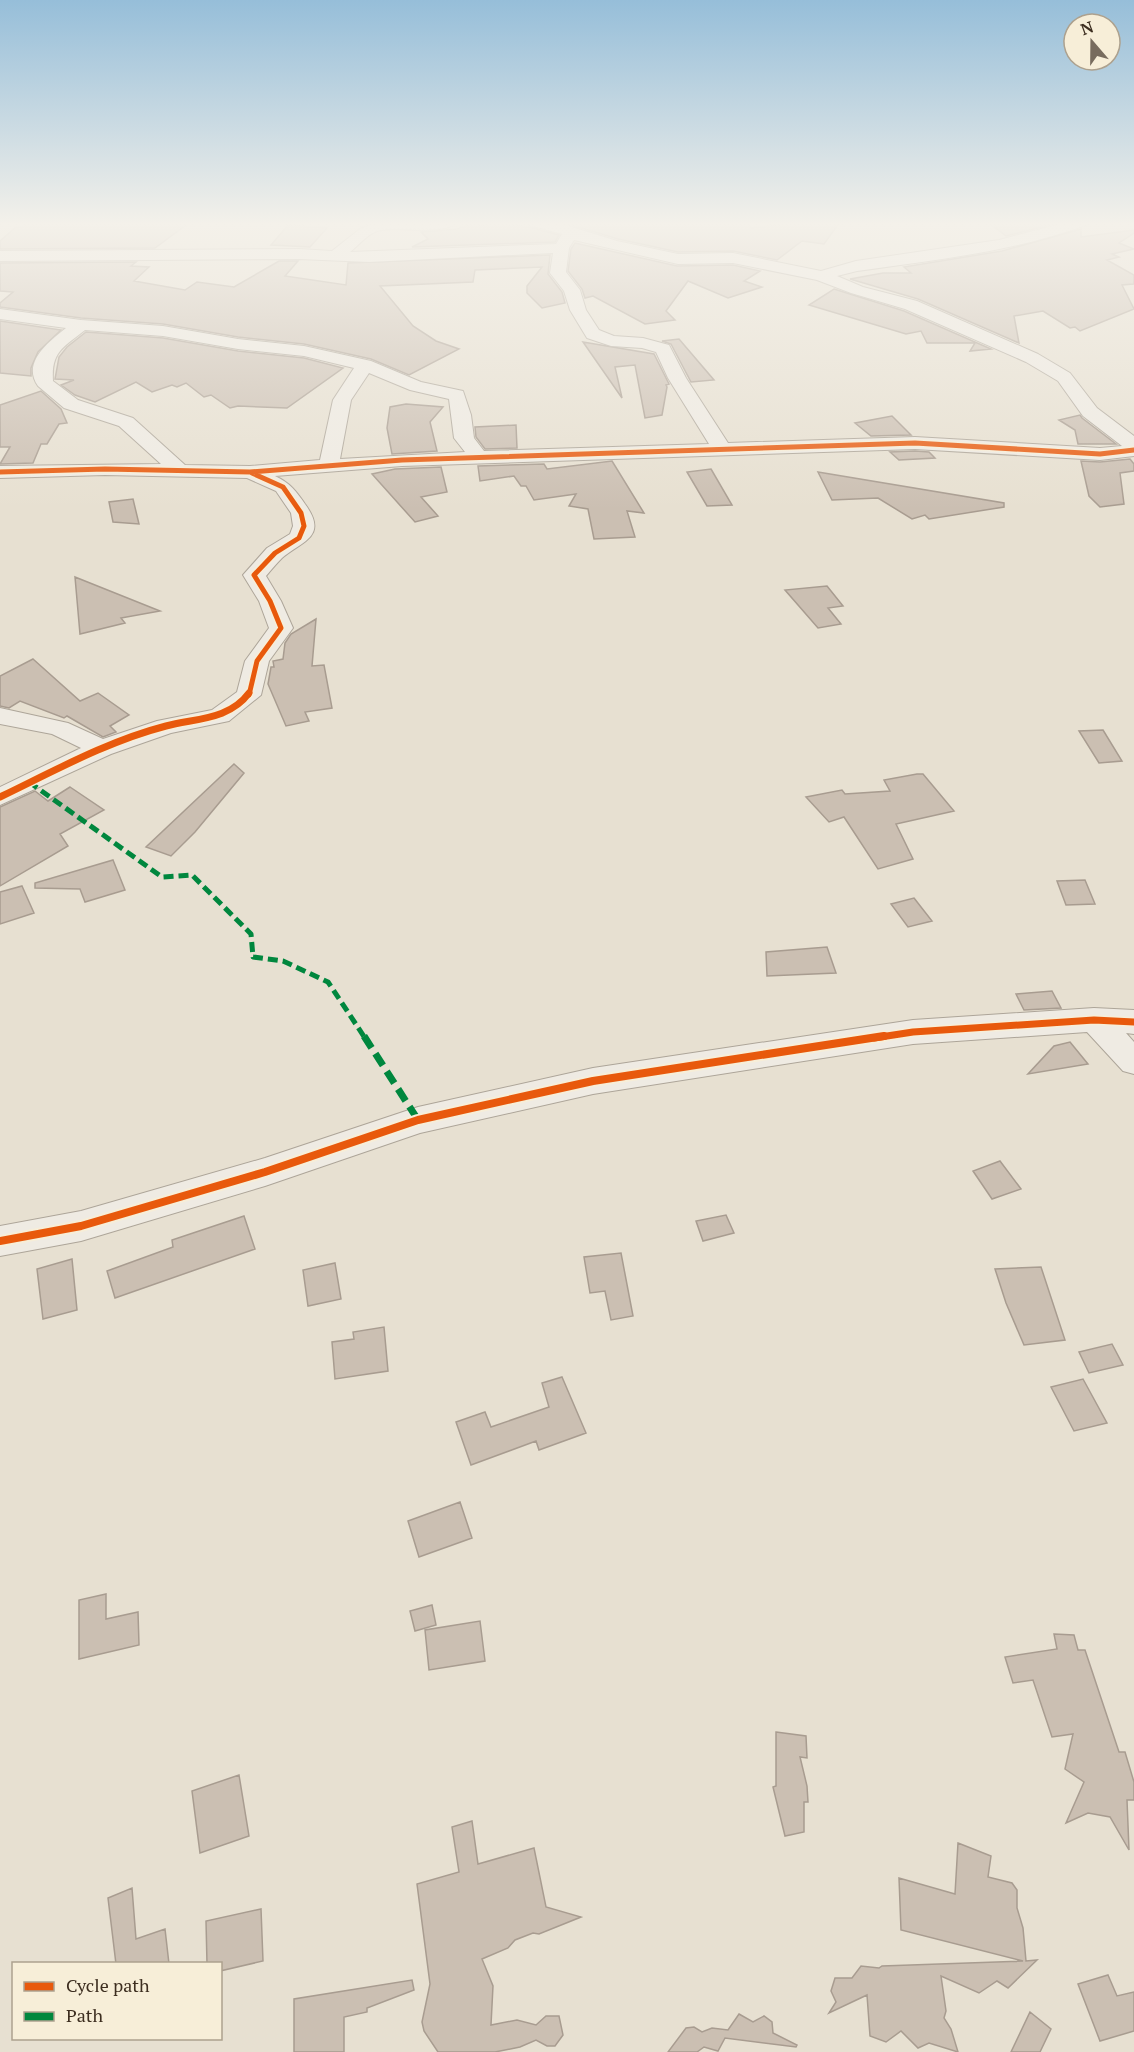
<svg xmlns="http://www.w3.org/2000/svg" width="1134" height="2052" viewBox="0 0 1134 2052" font-family="'PT Serif',serif">
	<style>
		.building { fill: #cbbfb2; stroke: #a89c90; stroke-width: 1.5 }
		.lines { fill: none; stroke-linecap: round; stroke-linejoin: round }
		.minor-casing { stroke: #ada599; stroke-width: 2 }
		.minor { fill: #efebe3; fill-rule: evenodd }
		.quiet-far1 { stroke: #00873e; stroke-width: 5; stroke-dasharray: 10 5; stroke-linecap: butt }
		.quiet { stroke: #00873e; stroke-width: 7; stroke-dasharray: 14 7; stroke-linecap: butt }
		.cycleway-far2-casing { stroke: #f7eed8; stroke-width: 8 }
		.cycleway-far1-casing { stroke: #f7eed8; stroke-width: 10 }
		.cycleway-casing { stroke: #f7eed8; stroke-width: 12 }
		.cycleway-far2 { stroke: #e8590c; stroke-width: 5 }
		.cycleway-far1 { stroke: #e8590c; stroke-width: 7 }
		.cycleway { stroke: #e8590c; stroke-width: 8 }
	</style>
	<rect width="100%" height="100%" fill="#e7e0d1"/>
	<!-- building -->
	<path class="building" d="M 28,222 L 50,224 L 53,222 L 190,222 L 155,248 L 0,249 L 0,241 L 16,227 L 21,227 Z
		M 489,222 L 529,227 L 559,235 L 555,242 L 412,247 L 428,239 L 421,232 L 457,229 L 473,223 L 482,226 Z
		M 562,222 L 750,222 L 751,228 L 805,222 L 840,222 L 824,244 L 802,241 L 777,260 L 733,251 L 678,252 L 618,239 Z
		M 988,222 L 1061,222 L 1006,236 Z
		M 288,225 L 327,228 L 310,247 L 271,245 Z
		M 1081,229 L 1081,237 L 1134,230 L 1134,233 L 1119,243 L 1134,249 L 1112,254 L 1119,257 L 1107,260 L 1134,275 L 1134,284 L 1122,285 L 1134,309 L 1080,331 L 1075,327 L 1070,328 L 1043,311 L 1014,316 L 1019,343 L 918,299 L 850,279 L 883,273 L 911,273 L 904,267 L 1002,251 Z
		M 575,243 L 677,266 L 733,265 L 760,271 L 744,281 L 762,287 L 728,298 L 688,281 L 666,311 L 675,320 L 645,324 L 593,296 L 585,298 L 582,289 L 568,271 L 571,249 Z
		M 550,255 L 548,274 L 562,292 L 565,303 L 542,308 L 527,293 L 527,286 L 542,267 L 475,270 L 473,282 L 380,286 L 413,326 L 436,341 L 459,349 L 409,375 L 371,359 L 304,344 L 238,337 L 163,324 L 81,318 L 0,307 L 0,303 L 13,292 L 0,291 L 0,263 L 136,262 L 131,266 L 149,267 L 134,281 L 185,290 L 197,282 L 234,287 L 279,261 L 298,261 L 285,276 L 346,285 L 348,263 Z
		M 834,289 L 904,311 L 991,349 L 970,351 L 975,343 L 927,343 L 921,331 L 906,334 L 809,305 Z
		M 0,321 L 61,330 L 38,352 L 31,368 L 31,376 L 0,373 Z
		M 86,332 L 163,338 L 238,351 L 304,358 L 343,368 L 287,408 L 238,406 L 230,408 L 211,395 L 204,397 L 186,383 L 177,387 L 172,385 L 152,392 L 136,382 L 95,402 L 75,395 L 61,385 L 74,380 L 55,379 L 59,357 L 67,347 Z
		M 679,339 L 714,380 L 691,382 L 671,344 L 662,341 Z
		M 583,342 L 654,354 L 669,384 L 666,385 L 667,387 L 662,415 L 645,418 L 635,365 L 615,367 L 622,398 Z
		M 41,391 L 61,409 L 67,423 L 59,424 L 47,444 L 41,444 L 33,463 L 0,464 L 10,447 L 0,447 L 0,405 Z
		M 406,404 L 443,407 L 430,422 L 437,451 L 392,454 L 387,428 L 390,407 Z
		M 1080,415 L 1082,418 L 1116,444 L 1078,444 L 1075,430 L 1059,420 Z
		M 892,416 L 911,435 L 871,436 L 855,423 Z
		M 516,425 L 517,448 L 485,449 L 476,437 L 475,427 Z
		M 915,451 L 929,452 L 935,458 L 899,460 L 890,452 Z
		M 1130,459 L 1134,464 L 1134,471 L 1120,473 L 1124,504 L 1100,507 L 1089,496 L 1081,461 L 1100,462 Z
		M 612,461 L 644,513 L 627,511 L 635,537 L 594,539 L 588,509 L 569,506 L 576,494 L 534,500 L 526,486 L 521,486 L 514,476 L 480,481 L 478,466 L 544,464 L 547,469 Z
		M 441,467 L 447,492 L 421,497 L 438,516 L 415,522 L 372,474 L 395,469 Z
		M 711,469 L 732,505 L 707,506 L 687,472 Z
		M 818,472 L 1004,503 L 1004,507 L 929,519 L 925,515 L 912,519 L 878,498 L 832,500 Z
		M 133,499 L 139,524 L 113,522 L 109,502 Z
		M 75,577 L 160,611 L 121,618 L 125,623 L 80,634 Z
		M 827,586 L 843,606 L 828,608 L 841,624 L 818,628 L 785,590 Z
		M 316,619 L 312,666 L 324,665 L 332,708 L 305,712 L 309,721 L 286,726 L 268,684 L 271,667 L 274,667 L 273,661 L 283,659 L 285,643 L 291,634 Z
		M 33,659 L 80,701 L 98,693 L 129,715 L 110,726 L 116,732 L 103,737 L 67,716 L 64,718 L 20,701 L 9,708 L 0,706 L 0,676 Z
		M 1103,730 L 1122,761 L 1099,763 L 1079,731 Z
		M 234,764 L 244,773 L 195,832 L 171,856 L 146,847 Z
		M 917,774 L 923,774 L 954,811 L 896,824 L 913,859 L 878,869 L 844,817 L 829,822 L 806,797 L 842,790 L 845,794 L 890,791 L 884,780 Z
		M 70,787 L 104,810 L 60,834 L 68,846 L 0,886 L 0,807 L 35,791 L 48,801 Z
		M 113,860 L 125,890 L 85,902 L 80,889 L 35,888 L 35,883 Z
		M 1085,880 L 1095,904 L 1066,905 L 1057,881 Z
		M 22,886 L 34,913 L 0,924 L 0,892 Z
		M 914,898 L 932,921 L 908,927 L 891,904 Z
		M 827,947 L 836,973 L 767,976 L 766,952 Z
		M 1052,991 L 1061,1008 L 1024,1010 L 1016,994 Z
		M 1070,1042 L 1088,1064 L 1028,1074 L 1054,1046 Z
		M 1000,1161 L 1021,1189 L 992,1199 L 973,1171 Z
		M 726,1215 L 734,1233 L 703,1241 L 696,1221 Z
		M 244,1216 L 255,1249 L 115,1298 L 107,1271 L 173,1247 L 172,1240 Z
		M 621,1253 L 633,1316 L 611,1320 L 605,1291 L 590,1293 L 584,1257 Z
		M 72,1259 L 77,1310 L 43,1319 L 37,1269 Z
		M 335,1263 L 341,1299 L 308,1306 L 303,1270 Z
		M 1041,1267 L 1065,1340 L 1024,1345 L 1006,1303 L 995,1269 Z
		M 384,1327 L 388,1371 L 335,1379 L 332,1342 L 354,1339 L 353,1332 Z
		M 1112,1344 L 1123,1365 L 1089,1373 L 1079,1352 Z
		M 562,1377 L 586,1433 L 539,1450 L 536,1441 L 471,1465 L 456,1422 L 485,1412 L 491,1427 L 549,1407 L 542,1383 Z
		M 1083,1379 L 1107,1423 L 1074,1431 L 1051,1387 Z
		M 460,1502 L 472,1538 L 419,1557 L 408,1521 Z
		M 106,1594 L 106,1619 L 138,1612 L 139,1645 L 79,1659 L 79,1600 Z
		M 432,1605 L 436,1625 L 415,1631 L 410,1611 Z
		M 480,1621 L 485,1661 L 429,1670 L 425,1630 Z
		M 1054,1634 L 1074,1635 L 1078,1650 L 1085,1650 L 1119,1752 L 1125,1752 L 1134,1782 L 1134,1800 L 1127,1800 L 1129,1850 L 1110,1817 L 1088,1813 L 1066,1823 L 1084,1782 L 1065,1769 L 1073,1734 L 1052,1737 L 1033,1680 L 1013,1683 L 1005,1657 L 1057,1649 Z
		M 776,1732 L 806,1736 L 807,1758 L 800,1757 L 807,1786 L 808,1802 L 804,1802 L 804,1832 L 785,1836 L 773,1787 L 776,1786 Z
		M 239,1775 L 249,1836 L 200,1853 L 192,1791 Z
		M 472,1821 L 478,1864 L 534,1848 L 546,1907 L 581,1917 L 539,1934 L 533,1933 L 515,1940 L 508,1948 L 482,1959 L 493,1986 L 491,2025 L 517,2020 L 536,2025 L 546,2016 L 559,2016 L 563,2035 L 555,2046 L 547,2046 L 536,2040 L 520,2047 L 495,2052 L 438,2052 L 424,2031 L 422,2022 L 430,1984 L 417,1884 L 459,1872 L 452,1827 Z
		M 958,1843 L 991,1856 L 988,1877 L 1012,1883 L 1017,1890 L 1017,1908 L 1023,1928 L 1026,1961 L 1037,1960 L 1008,1988 L 997,1981 L 979,1993 L 941,1976 L 946,2011 L 944,2018 L 951,2029 L 958,2052 L 929,2043 L 918,2048 L 901,2031 L 886,2042 L 870,2036 L 867,1995 L 829,2013 L 836,2002 L 831,1991 L 835,1978 L 852,1978 L 861,1966 L 879,1968 L 882,1966 L 1023,1961 L 901,1930 L 899,1878 L 955,1894 Z
		M 132,1888 L 136,1939 L 165,1929 L 169,1964 L 116,1964 L 108,1898 Z
		M 261,1909 L 263,1961 L 220,1971 L 220,1964 L 207,1964 L 206,1921 Z
		M 1108,1975 L 1117,1996 L 1134,1992 L 1134,2031 L 1100,2041 L 1078,1984 Z
		M 412,1980 L 414,1990 L 367,2008 L 367,2012 L 344,2017 L 344,2052 L 294,2052 L 294,1999 Z
		M 1030,2012 L 1051,2029 L 1040,2052 L 1011,2052 Z
		M 739,2014 L 753,2022 L 764,2016 L 772,2022 L 773,2033 L 797,2045 L 796,2047 L 725,2038 L 718,2051 L 704,2047 L 697,2052 L 668,2052 L 686,2028 L 694,2027 L 702,2032 L 712,2028 L 728,2030 Z"/>
	<g class="lines">
		<!-- minor casing -->
		<g class="minor-casing">
			<path id="minor" d="M 377,222 L 458,222 C 446,235 399,227 381,230 C 369,232 359,245 350,252 L 556,244 L 562,234 L 530,225 L 528,222 L 556,222 L 617,241 L 678,254 L 733,253 L 821,271 L 856,261 L 999,240 L 1068,222 L 1088,222 L 1086,225 C 1013,252 934,260 857,271 L 837,276 L 863,287 L 917,301 L 1038,354 L 1070,373 L 1097,408 L 1134,436 L 1134,456 L 1100,460 L 915,449 L 402,466 L 275,476 C 290,483 296,491 305,504 C 329,537 302,541 282,558 C 276,564 271,570 266,576 L 281,601 L 293,628 L 269,661 L 261,695 L 229,721 L 171,733 L 111,754 L 0,805 L 0,787 L 81,748 L 52,734 L 0,724 L 0,708 L 68,723 L 103,739 L 157,721 L 212,710 L 237,692 L 245,661 L 269,628 L 259,601 L 243,575 L 267,548 L 290,534 L 293,526 L 291,513 L 276,491 L 247,478 L 105,475 L 0,478 L 0,466 L 161,464 L 119,426 L 64,408 L 38,386 C 21,362 50,341 66,328 L 0,319 L 0,309 L 81,320 L 163,326 L 238,339 L 304,346 L 371,361 L 421,382 L 463,391 L 471,415 L 474,438 L 484,451 L 709,444 L 668,378 L 656,352 L 642,348 L 611,346 L 587,338 L 570,310 L 564,291 L 550,273 L 553,253 L 369,262 L 299,259 L 0,261 L 0,251 L 299,249 L 332,251 L 360,229 ZM 574,240 L 678,264 L 733,263 L 817,280 L 851,293 L 905,309 L 1026,362 L 1058,381 L 1083,416 L 1122,446 L 1100,448 L 915,437 L 728,443 L 686,378 L 669,345 L 643,338 L 614,336 L 599,330 L 586,310 L 580,290 L 566,272 L 569,248 ZM 85,330 L 163,336 L 238,349 L 304,356 L 354,368 L 333,400 L 320,460 L 250,466 L 185,465 L 133,418 L 78,400 L 53,381 C 51,351 64,347 85,330 ZM 369,373 L 410,390 L 449,399 L 454,438 L 465,452 L 340,459 L 351,400 Z
				M 1094,1008 L 1134,1010 L 1134,1034 L 1126,1033 L 1134,1042 L 1134,1074 L 1123,1071 L 1087,1032 L 913,1044 L 593,1094 L 420,1133 L 265,1186 L 81,1241 L 0,1256 L 0,1226 L 81,1211 L 265,1158 L 418,1107 L 593,1068 L 913,1020 Z"/>
		</g>
		<!-- minor -->
		<use href="#minor" class="minor"/>
		<!-- quiet-far1 -->
		<path class="quiet-far1" d="M 29,782 L 162,877 L 192,875 L 251,934 L 253,957 L 283,961 L 328,982 L 365,1038"/>
		<!-- quiet -->
		<path class="quiet" d="M 364,1036 L 418,1120"/>
		<!-- cycleway-far2 casing -->
		<g class="cycleway-far2-casing">
			<path id="cycleway-far2" d="M 0,472 L 105,469 L 250,472 L 402,460 L 915,443 L 1100,454 L 1134,450
				M 249,695 L 257,661 L 281,628 L 270,601 L 254,575 L 275,553 L 299,538 L 304,526 L 301,513 L 283,487 L 252,473"/>
		</g>
		<!-- cycleway-far1 casing -->
		<g class="cycleway-far1-casing">
			<path id="cycleway-far1" d="M 0,797 C 54,771 108,741 166,726 C 196,718 229,720 249,693
				M 874,1038 L 913,1032 L 1094,1020 L 1134,1022"/>
		</g>
		<!-- cycleway casing -->
		<g class="cycleway-casing">
			<path id="cycleway" d="M 0,1241 L 81,1226 L 265,1172 L 418,1120 L 593,1081 L 884,1036"/>
		</g>
		<!-- cycleway-far2 -->
		<use href="#cycleway-far2" class="cycleway-far2"/>
		<!-- cycleway-far1 -->
		<use href="#cycleway-far1" class="cycleway-far1"/>
		<!-- cycleway -->
		<use href="#cycleway" class="cycleway"/>
	</g>
	<!-- sky -->
	<linearGradient id="sky" x2="0" y2="1"><stop stop-color="#96bed9"/><stop offset="0.44" stop-color="#f4f1ea"/><stop offset="1" stop-color="#f4f1ea" stop-opacity="0"/></linearGradient>
	<rect width="1134" height="509" fill="url(#sky)"/>
	<!-- legend -->
	<rect x="12" y="1962" width="210" height="78" fill="#f7eed8" stroke="#ada18e" stroke-width="1.5"/>
	<rect x="24" y="1982" width="30" height="9" fill="#e8590c" stroke="#ada18e" stroke-width="1.5"/>
	<text x="66" y="1992" font-size="18" fill="#3d2e20">Cycle path</text>
	<rect x="24" y="2012" width="30" height="9" fill="#00873e" stroke="#ada18e" stroke-width="1.5"/>
	<text x="66" y="2022" font-size="18" fill="#3d2e20">Path</text>
	<!-- north arrow -->
	<g transform="translate(1092 42) rotate(340)"><circle r="28" fill="#f7eed8" stroke="#ada18e" stroke-width="1.5"/>
	<path d="M0-4.5L10 22L0 15L-10 22Z" fill="#786c5e"/>
	<text y="-9" font-size="16" font-weight="bold" text-anchor="middle" fill="#3d2e20">N</text>
	</g>
</svg>
